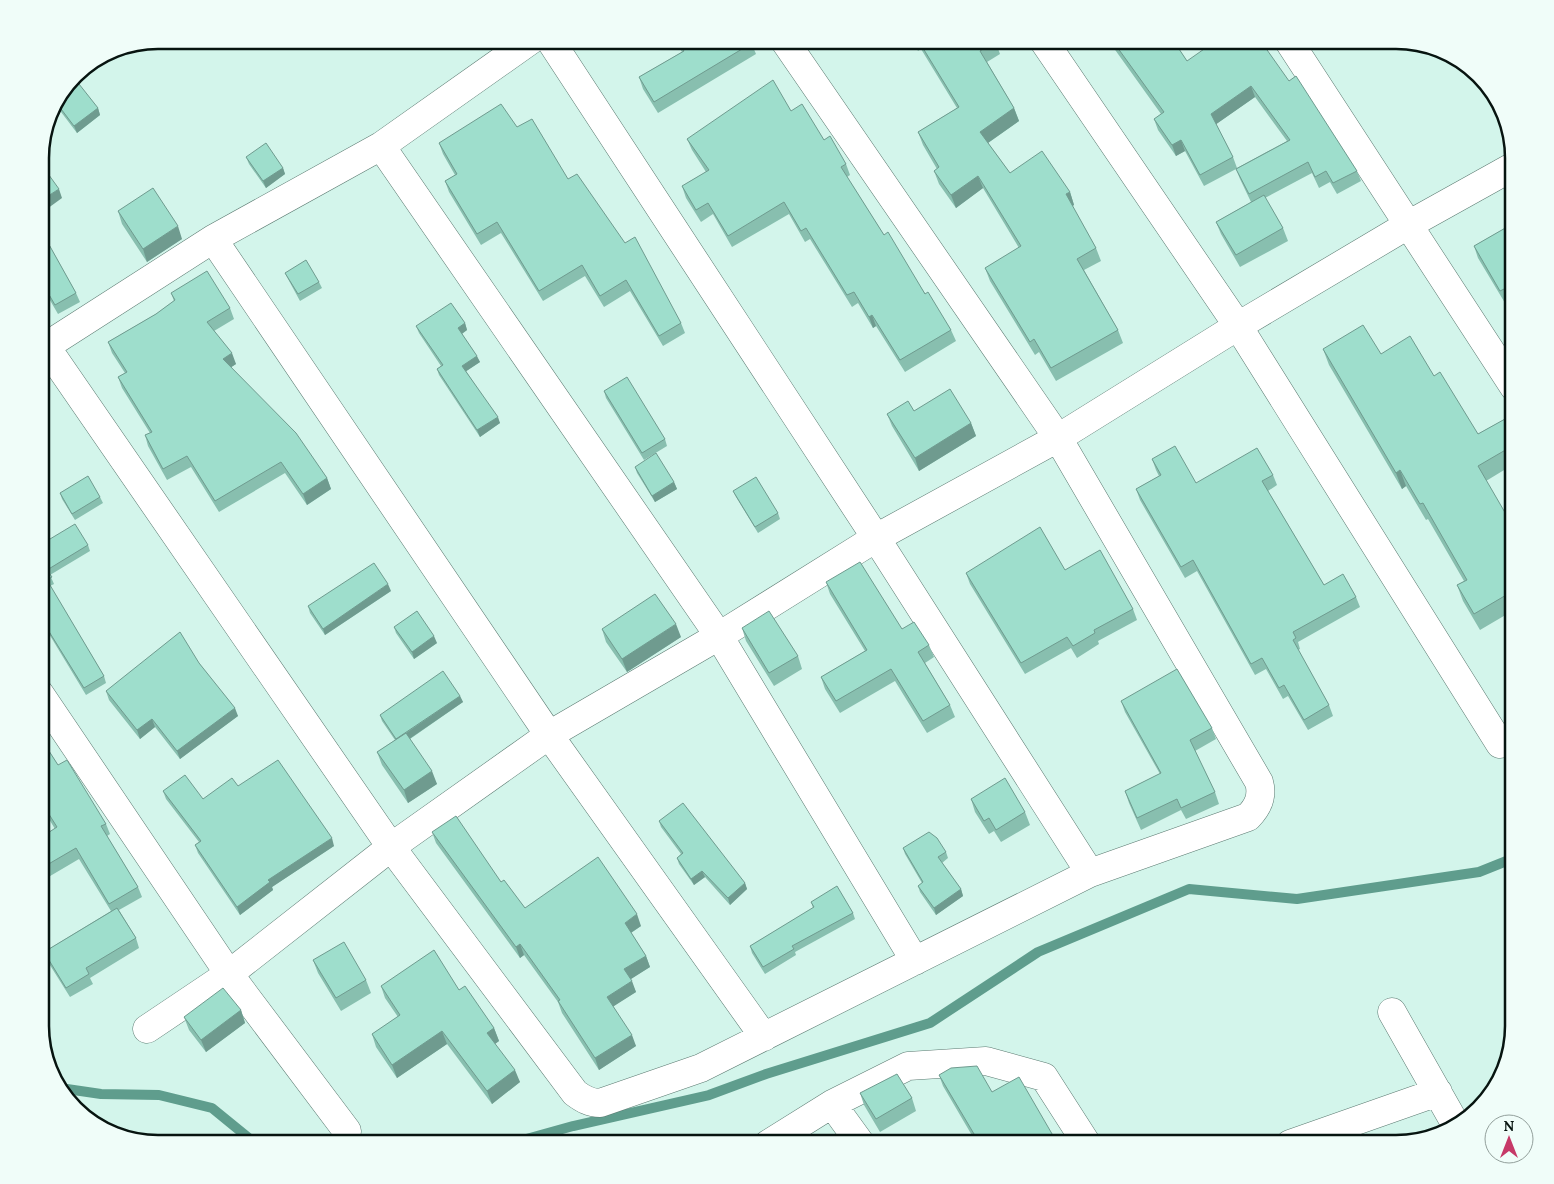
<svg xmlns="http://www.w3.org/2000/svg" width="1554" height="1184" viewBox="0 0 1554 1184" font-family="Lora,serif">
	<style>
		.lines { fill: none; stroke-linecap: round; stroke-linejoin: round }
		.stream { stroke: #5f9d8d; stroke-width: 10 }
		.minor-casing { stroke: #5b7a71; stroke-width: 29 }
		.minor { stroke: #fff; stroke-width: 28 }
		.wall { fill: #88bfaf; fill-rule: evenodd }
		.shaded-wall { fill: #6f9b8f }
		.building { fill: #9edecc; stroke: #6f9b8f }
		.rim { fill: none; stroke: #071410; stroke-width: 2.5 }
	</style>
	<rect width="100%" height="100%" fill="#d3f5eb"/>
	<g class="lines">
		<!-- stream -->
		<path class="stream" d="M 60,1088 L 101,1094 L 159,1095 L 212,1108 L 256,1144
			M 509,1144 L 573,1126 L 709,1095 L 766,1074 L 930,1023 L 1038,952 L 1189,889 L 1297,899 L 1479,872 L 1514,858"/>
		<!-- minor casing -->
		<g class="minor-casing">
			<path id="minor" d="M 784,40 L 1058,438 L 1259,782 C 1263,796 1258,807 1248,817 L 1090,873
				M 1043,40 L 1238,326 L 1500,744
				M 1288,40 L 1514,387
				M 381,146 L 719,636 L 915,961
				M 213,239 L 549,735 L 764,1037
				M 40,338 L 391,847 L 575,1093 C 583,1099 590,1103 600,1103 L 701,1068 L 1090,873 L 876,538 L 550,40
				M 40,350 L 213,239 L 381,146 L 531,40
				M 40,694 L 229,974 L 347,1131
				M 1392,1012 L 1456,1125
				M 147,1029 L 229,974 L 391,847 L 549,735 L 719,636 L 876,538 L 1058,438 L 1238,326 L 1408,225 L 1514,166
				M 832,1104 L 861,1144
				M 768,1144 L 832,1104 L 908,1066 L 986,1061 L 1044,1077 L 1087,1144
				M 1290,1144 L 1438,1092"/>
		</g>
		<!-- minor -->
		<use href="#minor" class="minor"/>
	</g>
	<!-- wall -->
	<path class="wall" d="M 674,40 L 750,40 L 756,54 L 658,113 L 643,89 L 639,77 L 682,52 Z
		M 912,40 L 995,40 L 1000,54 L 987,62 L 1014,108 L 1019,121 L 988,143 L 1010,173 L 1070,192 L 1074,205 L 1072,206 L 1096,248 L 1101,261 L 1084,270 L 1118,330 L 1123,343 L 1056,381 L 1039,352 L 1035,355 L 990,281 L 985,268 L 1019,248 L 983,188 L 956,208 L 939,184 L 934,171 L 937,169 L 923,145 L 918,132 L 957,108 L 921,49 L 918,51 Z
		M 1108,40 L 1173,40 L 1187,61 L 1289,81 L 1357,171 L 1361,181 L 1337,194 L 1330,182 L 1319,188 L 1312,173 L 1265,198 L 1283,228 L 1288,241 L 1240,267 L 1221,234 L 1216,222 L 1251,202 L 1240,179 L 1236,169 L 1204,186 L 1185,151 L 1176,156 L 1158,130 L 1154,119 L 1161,114 ZM 1255,97 L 1287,141 L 1237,168 L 1233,157 L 1216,124 Z
		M 55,101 L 98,108 L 100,115 L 77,133 L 58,108 Z
		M 791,111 L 824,140 L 846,164 L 850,175 L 847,177 L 884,235 L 951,330 L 956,341 L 905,372 L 876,326 L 873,328 L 858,303 L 852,307 L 810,239 L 805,242 L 789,214 L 732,247 L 713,214 L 701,222 L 686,198 L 682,186 L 706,172 L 692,150 L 687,139 Z
		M 517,127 L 568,179 L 681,323 L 685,333 L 663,346 L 630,291 L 604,307 L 585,276 L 543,301 L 501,233 L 481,245 L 449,192 L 445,181 L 455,175 L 443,154 L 439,143 Z
		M 246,157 L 283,168 L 285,174 L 266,188 L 249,164 Z
		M 118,211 L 182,239 L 147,262 L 122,224 Z
		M 40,219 L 50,238 L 47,241 L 76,293 L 80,302 L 58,314 L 40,283 Z
		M 1514,223 L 1514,310 L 1509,301 L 1505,303 L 1478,258 L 1474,246 Z
		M 285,273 L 319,282 L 322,288 L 300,301 L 288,279 Z
		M 171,293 L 230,308 L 234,319 L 214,331 L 236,364 L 231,367 L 327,478 L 331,489 L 307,505 L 285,473 L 219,512 L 191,467 L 167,480 L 148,446 L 145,435 L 150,433 L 122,388 L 118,377 L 125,373 L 112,353 L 108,342 L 156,314 L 174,301 Z
		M 465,323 L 467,330 L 462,334 L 480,362 L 466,371 L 500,423 L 480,437 L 439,375 L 437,369 L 441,366 L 419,333 L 416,326 Z
		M 1323,349 L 1381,354 L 1434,376 L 1478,434 L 1514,414 L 1514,464 L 1486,481 L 1514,528 L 1514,610 L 1480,630 L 1463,601 L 1457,585 L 1464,581 L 1428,519 L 1426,520 L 1406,486 L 1402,489 L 1329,365 Z
		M 604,391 L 665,439 L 667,446 L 644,460 L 606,398 Z
		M 914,411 L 971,423 L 976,436 L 919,471 L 892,426 L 887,414 Z
		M 1152,459 L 1196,483 L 1273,475 L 1277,485 L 1268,491 L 1324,585 L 1356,597 L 1360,607 L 1298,642 L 1300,649 L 1298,650 L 1329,705 L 1333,716 L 1308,730 L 1288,696 L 1283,699 L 1266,669 L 1255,675 L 1197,571 L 1185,578 L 1140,500 L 1136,489 L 1159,476 L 1156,470 Z
		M 635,467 L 674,482 L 677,489 L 655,502 L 637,473 Z
		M 733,491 L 778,513 L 780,519 L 758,533 L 736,497 Z
		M 60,493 L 100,497 L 103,503 L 75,520 L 62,499 Z
		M 40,545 L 88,545 L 90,551 L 50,575 L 54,584 L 50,586 L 104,676 L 106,683 L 86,695 L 40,619 Z
		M 1065,570 L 1133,609 L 1137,620 L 1098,641 L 1099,644 L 1077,658 L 1071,648 L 1025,674 L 970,584 L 966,573 Z
		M 826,582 L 902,629 L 929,645 L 934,657 L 925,663 L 950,705 L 955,717 L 927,733 L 895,681 L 840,713 L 825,689 L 821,677 L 865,651 L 830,594 Z
		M 391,591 L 325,635 L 310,613 L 308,606 Z
		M 394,627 L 437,643 L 414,659 L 396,633 Z
		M 742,628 L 798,656 L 802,669 L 774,686 L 746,641 Z
		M 602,629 L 681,637 L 627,672 L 606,642 Z
		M 199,663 L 238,716 L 180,759 L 155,727 L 140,739 L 109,700 L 106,691 Z
		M 460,696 L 463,702 L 410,739 L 437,784 L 408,803 L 382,765 L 377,752 L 395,740 L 382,721 L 380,715 Z
		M 1121,701 L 1212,728 L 1216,739 L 1195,751 L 1215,792 L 1219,804 L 1186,819 L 1181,810 L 1141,830 L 1129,803 L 1125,791 L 1160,774 L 1125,712 Z
		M 40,737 L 58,765 L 106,824 L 110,834 L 107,836 L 138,887 L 142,897 L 119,910 L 136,938 L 139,948 L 90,978 L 93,984 L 70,997 L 48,962 L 44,952 L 111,911 L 79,859 L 40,882 L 40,838 L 55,829 L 40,804 Z
		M 238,786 L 334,846 L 272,887 L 273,890 L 240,915 L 198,853 L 195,845 L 199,842 L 166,799 L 163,791 L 203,799 Z
		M 971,799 L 1025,812 L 1030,825 L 1001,842 L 994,831 L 989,834 L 975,812 Z
		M 659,821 L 745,883 L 747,889 L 730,905 L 705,877 L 694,885 L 679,864 L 677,858 L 681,854 L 661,827 Z
		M 432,832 L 501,882 L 525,908 L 641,926 L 631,933 L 646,956 L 650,967 L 630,979 L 636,992 L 613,1006 L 636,1046 L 599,1070 L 562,1013 L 558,1002 L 524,955 L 520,958 L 436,843 Z
		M 903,848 L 946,852 L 948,858 L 942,863 L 961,889 L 963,896 L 936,915 L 920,892 L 918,886 L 922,883 L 905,854 Z
		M 811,902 L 853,913 L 855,919 L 795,952 L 796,955 L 765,974 L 752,953 L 750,946 L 813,908 Z
		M 313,960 L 366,980 L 371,993 L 341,1011 L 318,973 Z
		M 381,986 L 459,990 L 494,1028 L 499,1041 L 495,1044 L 520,1082 L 492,1104 L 447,1044 L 397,1078 L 376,1047 L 372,1034 L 398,1017 L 385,998 Z
		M 241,1010 L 245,1023 L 206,1052 L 189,1030 L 184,1017 Z
		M 939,1075 L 992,1092 L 1055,1139 L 1057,1144 L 977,1144 L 943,1086 Z
		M 860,1093 L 912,1098 L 916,1111 L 880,1132 L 864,1105 Z"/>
	<!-- shaded-wall -->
	<path class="shaded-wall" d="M 1251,86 L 1255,97 L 1215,125 L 1211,114 Z
		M 98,108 L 100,115 L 77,133 L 74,126 Z
		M 1014,108 L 1019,121 L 985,145 L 980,132 Z
		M 1181,140 L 1185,151 L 1176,156 L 1172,145 Z
		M 283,168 L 285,174 L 266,188 L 263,181 Z
		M 978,176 L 983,188 L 956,208 L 951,195 Z
		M 59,189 L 62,198 L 40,214 L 40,201 Z
		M 1070,192 L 1074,205 L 1071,207 L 1066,194 Z
		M 178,226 L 182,239 L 147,262 L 143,249 Z
		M 47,229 L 50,238 L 46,242 L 42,232 Z
		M 872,315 L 876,326 L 873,328 L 869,317 Z
		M 465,323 L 467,330 L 460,335 L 458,328 Z
		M 232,353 L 236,364 L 227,370 L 223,359 Z
		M 477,356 L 480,362 L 465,372 L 462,366 Z
		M 498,417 L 500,423 L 480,437 L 477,430 Z
		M 971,423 L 976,436 L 919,471 L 915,458 Z
		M 1400,470 L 1406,486 L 1402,489 L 1396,473 Z
		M 327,478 L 331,489 L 307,505 L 303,494 Z
		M 674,482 L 677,489 L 655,502 L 652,496 Z
		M 388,584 L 391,591 L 325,635 L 323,629 Z
		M 676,624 L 681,637 L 627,672 L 622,659 Z
		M 434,636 L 437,643 L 414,659 L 412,652 Z
		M 460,696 L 463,702 L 399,746 L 396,740 Z
		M 235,708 L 238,716 L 180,759 L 177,751 Z
		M 152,719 L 155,727 L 140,739 L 137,730 Z
		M 432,771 L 437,784 L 408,803 L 404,790 Z
		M 332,838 L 334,846 L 272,887 L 273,890 L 240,915 L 237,907 L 268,880 Z
		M 702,871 L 705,877 L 694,885 L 691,879 Z
		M 745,883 L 747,889 L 730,905 L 728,898 Z
		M 961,889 L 963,896 L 936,915 L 934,908 Z
		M 637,914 L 641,926 L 629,934 L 625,923 Z
		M 520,944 L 524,955 L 520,958 L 516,947 Z
		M 646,956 L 650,967 L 628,981 L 624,969 Z
		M 632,981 L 636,992 L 611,1008 L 607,997 Z
		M 241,1010 L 245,1023 L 206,1052 L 201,1040 Z
		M 494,1028 L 499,1041 L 492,1046 L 487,1033 Z
		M 442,1031 L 447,1044 L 397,1078 L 392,1065 Z
		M 632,1035 L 636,1046 L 599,1070 L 595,1058 Z
		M 515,1070 L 520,1082 L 492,1104 L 487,1091 Z"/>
	<!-- building -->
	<path class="building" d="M 677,40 L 750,40 L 752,43 L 654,102 L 639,77 L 684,51 Z
		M 918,40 L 995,40 L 995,41 L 980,51 L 1014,108 L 980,132 L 1010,173 L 1042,151 L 1070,192 L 1066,194 L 1096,248 L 1077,259 L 1118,330 L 1051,368 L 1034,339 L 1030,342 L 985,268 L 1021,246 L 978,176 L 951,195 L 934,171 L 939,167 L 918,132 L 959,107 Z
		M 1112,40 L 1173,40 L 1187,61 L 1217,40 L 1260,40 L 1289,81 L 1296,76 L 1357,171 L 1333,183 L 1326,171 L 1315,177 L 1308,162 L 1249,194 L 1236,169 L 1290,140 L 1251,86 L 1211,114 L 1233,157 L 1200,175 L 1181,140 L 1172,145 L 1154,119 L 1164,112 Z
		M 773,80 L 791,111 L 802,104 L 824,140 L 830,136 L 846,164 L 841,167 L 884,235 L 888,232 L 925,294 L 928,292 L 951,330 L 900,360 L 872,315 L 869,317 L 854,292 L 847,295 L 806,228 L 801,231 L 784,202 L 728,236 L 708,203 L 696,210 L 682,186 L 709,170 L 687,139 Z
		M 79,84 L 98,108 L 74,126 L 55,101 Z
		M 501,104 L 517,127 L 532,119 L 568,179 L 577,174 L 625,243 L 635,237 L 681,323 L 659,336 L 626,280 L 600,296 L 582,265 L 539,291 L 497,222 L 477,234 L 445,181 L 457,174 L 439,143 Z
		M 266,143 L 283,168 L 263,181 L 246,157 Z
		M 40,164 L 41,164 L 59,189 L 40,201 Z
		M 153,188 L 178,226 L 143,249 L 118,211 Z
		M 1264,195 L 1283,228 L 1236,255 L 1216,222 Z
		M 40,219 L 47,229 L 42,232 L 76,293 L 55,305 L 40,279 Z
		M 1514,223 L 1514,305 L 1504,289 L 1500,291 L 1474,246 Z
		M 306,260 L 319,282 L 298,294 L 285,273 Z
		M 207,271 L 230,308 L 207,322 L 232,353 L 223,359 L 296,433 L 327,478 L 303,494 L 281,462 L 215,501 L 187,456 L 163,469 L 145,435 L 152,432 L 118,377 L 127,372 L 108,342 L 156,314 L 175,300 L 171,293 Z
		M 451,303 L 465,323 L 458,328 L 477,356 L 462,366 L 498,417 L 477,430 L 437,369 L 443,365 L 416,326 Z
		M 1363,325 L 1381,354 L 1410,336 L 1434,376 L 1440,372 L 1478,434 L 1514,414 L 1514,445 L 1478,466 L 1514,528 L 1514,593 L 1513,591 L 1474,614 L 1457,585 L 1467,580 L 1423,503 L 1420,504 L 1400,470 L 1396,473 L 1323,349 Z
		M 627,377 L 665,439 L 642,453 L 604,391 Z
		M 950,389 L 971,423 L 915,458 L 887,414 L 908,401 L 914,411 Z
		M 1175,446 L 1196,483 L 1257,448 L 1273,475 L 1262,481 L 1324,585 L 1343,574 L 1356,597 L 1293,632 L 1296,638 L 1293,640 L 1329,705 L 1304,720 L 1284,685 L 1279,688 L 1262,658 L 1251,664 L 1193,560 L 1181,567 L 1136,489 L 1161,475 L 1152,459 Z
		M 656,453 L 674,482 L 652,496 L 635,467 Z
		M 88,476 L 100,497 L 72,514 L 60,493 Z
		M 756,477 L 778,513 L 755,527 L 733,491 Z
		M 75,524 L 88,545 L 47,570 L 52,577 L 47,580 L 104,676 L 84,688 L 40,617 L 40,545 Z
		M 1040,527 L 1065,570 L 1100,550 L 1133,609 L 1094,630 L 1095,633 L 1073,646 L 1067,637 L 1021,663 L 966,573 Z
		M 860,562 L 902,629 L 914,622 L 929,645 L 918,652 L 950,705 L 923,721 L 891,669 L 836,701 L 821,677 L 867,650 L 826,582 Z
		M 374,563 L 388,584 L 323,629 L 308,606 Z
		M 655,594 L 676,624 L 622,659 L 602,629 Z
		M 417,611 L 434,636 L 412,652 L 394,627 Z
		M 769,611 L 798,656 L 769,673 L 742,628 Z
		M 180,632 L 199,663 L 235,708 L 177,751 L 152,719 L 137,730 L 106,691 Z
		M 1177,669 L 1212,728 L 1190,740 L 1215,792 L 1181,808 L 1177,799 L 1137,818 L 1125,791 L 1161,773 L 1121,701 Z
		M 443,671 L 460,696 L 396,739 L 380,715 Z
		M 406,733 L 432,771 L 404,790 L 377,752 Z
		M 40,737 L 58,765 L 67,760 L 106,824 L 101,826 L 138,887 L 109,904 L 76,848 L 40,869 L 40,838 L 57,827 L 40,800 Z
		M 278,760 L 332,838 L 268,880 L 270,882 L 237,907 L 195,845 L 201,841 L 163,791 L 185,775 L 203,799 L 232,778 L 238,786 Z
		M 1005,778 L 1025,812 L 996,830 L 989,818 L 984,821 L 971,799 Z
		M 683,803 L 745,883 L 728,898 L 702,871 L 691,879 L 677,858 L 683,853 L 659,821 Z
		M 456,816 L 501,882 L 504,880 L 525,908 L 598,857 L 637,914 L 625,923 L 646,956 L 624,969 L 632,981 L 607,997 L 632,1035 L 595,1058 L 558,1001 L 560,1000 L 520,944 L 516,947 L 432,832 Z
		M 929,832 L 937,838 L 946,852 L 938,857 L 961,889 L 934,908 L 918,886 L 923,882 L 903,848 Z
		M 837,886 L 853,913 L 792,946 L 794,949 L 763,967 L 750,946 L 814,907 L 811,902 Z
		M 117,908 L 136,938 L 86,968 L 89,974 L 66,988 L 44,952 Z
		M 344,942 L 366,980 L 336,998 L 313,960 Z
		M 434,950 L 459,990 L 465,986 L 494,1028 L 487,1033 L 515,1070 L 487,1091 L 442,1031 L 392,1065 L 372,1034 L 400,1015 L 381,986 Z
		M 223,988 L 241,1010 L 201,1040 L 184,1017 Z
		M 977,1066 L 992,1092 L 1019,1077 L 1055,1139 L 1045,1144 L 980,1144 L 939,1075 L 951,1068 Z
		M 897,1074 L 912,1098 L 876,1119 L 860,1093 Z"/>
	<!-- crop -->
	<path d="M0 0H1554V1184H0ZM158 49H1396A109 109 0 0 1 1505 158V1026A109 109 0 0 1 1396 1135H158A109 109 0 0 1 49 1026V158A109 109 0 0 1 158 49Z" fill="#f0fdf9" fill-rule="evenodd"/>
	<path class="rim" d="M158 49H1396A109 109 0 0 1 1505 158V1026A109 109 0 0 1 1396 1135H158A109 109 0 0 1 49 1026V158A109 109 0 0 1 158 49Z"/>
	<!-- north arrow -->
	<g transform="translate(1509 1139)"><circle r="24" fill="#f0fdf9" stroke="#93a09c"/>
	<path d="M0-4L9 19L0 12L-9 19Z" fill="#c63968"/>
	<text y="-8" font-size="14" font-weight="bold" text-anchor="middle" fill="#071410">N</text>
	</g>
</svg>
